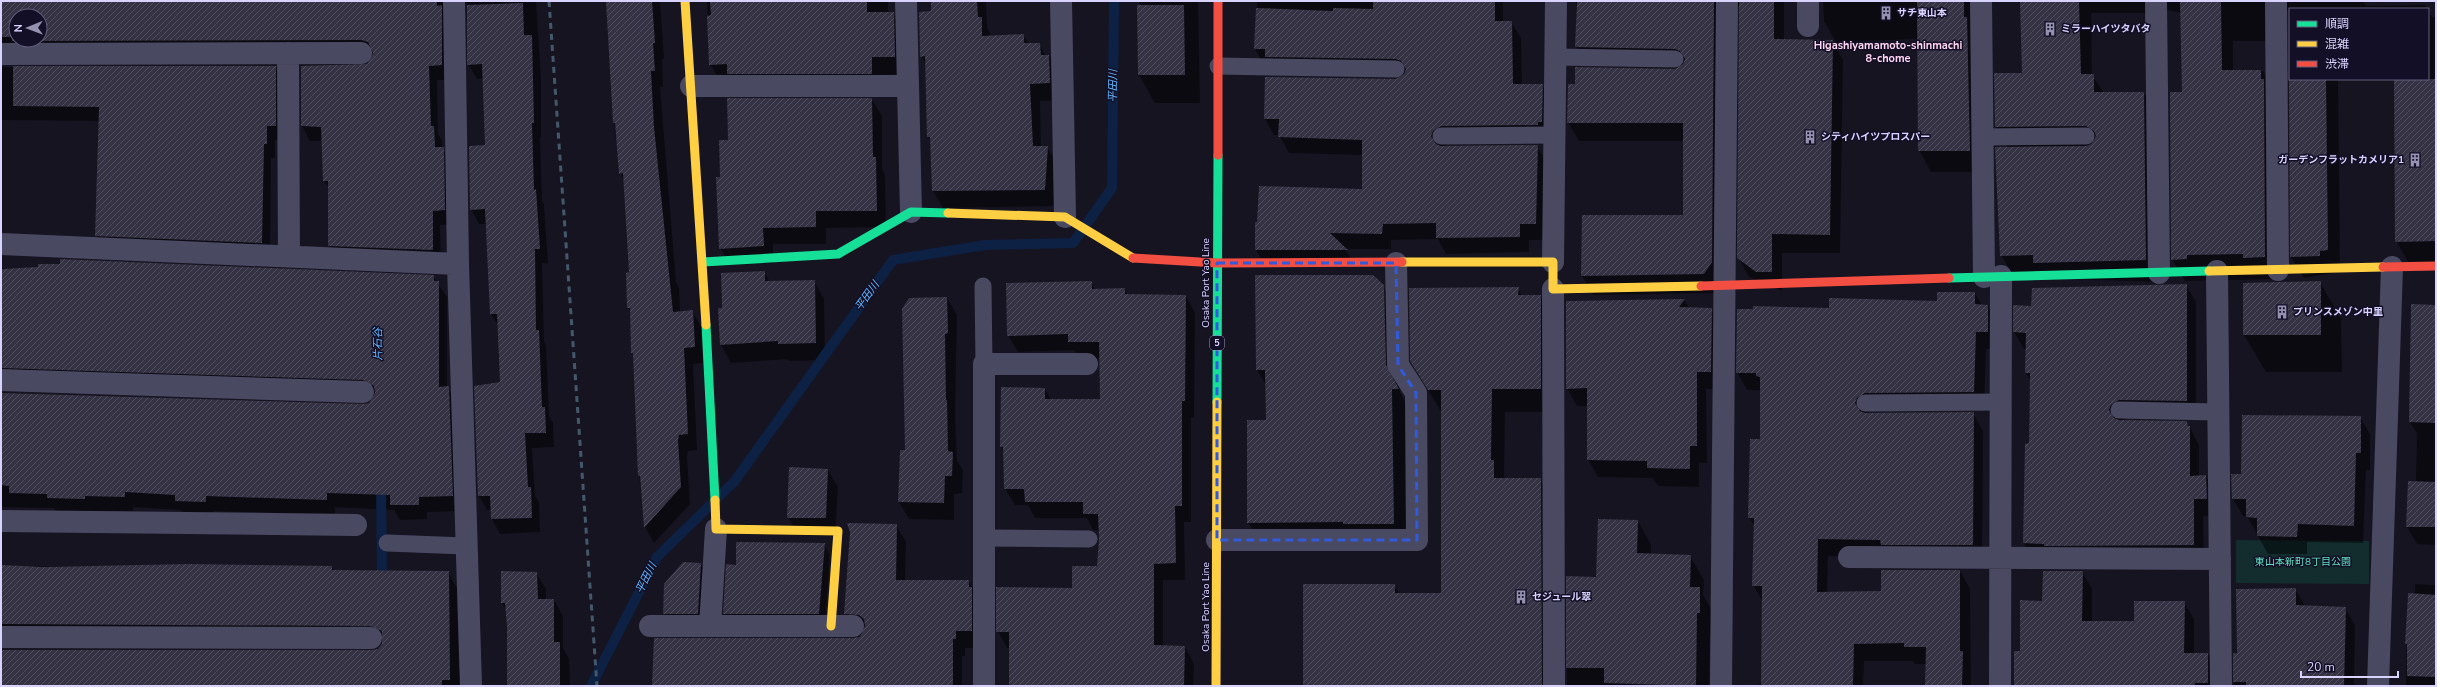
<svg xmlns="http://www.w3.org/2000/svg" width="2437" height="687" viewBox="0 0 2437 687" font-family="'Nunito Sans','Noto Sans JP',sans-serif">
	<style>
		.park { fill: #132c2d }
		.shadow { fill: #0007; fill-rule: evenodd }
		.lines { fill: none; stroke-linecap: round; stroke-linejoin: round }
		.stream { stroke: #0d2144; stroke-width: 10 }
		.building { fill: url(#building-hatch); fill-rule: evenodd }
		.lane { stroke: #4a4962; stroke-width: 17 }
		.street { stroke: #4a4962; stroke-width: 22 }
		.fast { stroke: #16e098; stroke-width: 9 }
		.slow { stroke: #ffcf43; stroke-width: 9 }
		.jam { stroke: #f24e42; stroke-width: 9 }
		.rail { stroke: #43596b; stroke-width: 3; stroke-dasharray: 6 5; stroke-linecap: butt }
		.marked { fill: none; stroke: #305bdc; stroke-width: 3; stroke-dasharray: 8 5; stroke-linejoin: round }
		.labels { text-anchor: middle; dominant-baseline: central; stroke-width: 3; stroke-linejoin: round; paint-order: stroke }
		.shield { fill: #130f26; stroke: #9e99be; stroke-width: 1 }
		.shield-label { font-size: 9px; font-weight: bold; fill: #d9d4ff }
		.poi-label { font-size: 10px; font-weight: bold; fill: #d9d4ff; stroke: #130f26; text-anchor: start }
		.street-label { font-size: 10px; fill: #d9d4ff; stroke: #130f26 }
		.park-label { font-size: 10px; fill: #5fe0c0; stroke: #130f26 }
		.neighbourhood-label { font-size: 11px; font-weight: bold; fill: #ffd6f0; stroke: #130f26 }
		.water-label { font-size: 11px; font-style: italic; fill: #62b6ff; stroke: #130f26 }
	</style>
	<defs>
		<pattern id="building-hatch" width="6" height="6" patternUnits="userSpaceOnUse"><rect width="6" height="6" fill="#343243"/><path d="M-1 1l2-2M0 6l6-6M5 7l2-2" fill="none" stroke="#514f5f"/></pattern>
	</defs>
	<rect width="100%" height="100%" fill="#161421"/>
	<!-- park -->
	<path class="park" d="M 2236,540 L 2369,541 L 2369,584 L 2236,583 Z"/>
	<!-- shadow -->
	<path class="shadow" d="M 1,1 L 536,1 L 541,78 L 541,137 L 540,137 L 542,201 L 544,205 L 548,263 L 542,263 L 544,341 L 546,346 L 549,416 L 553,423 L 554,447 L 532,448 L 535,496 L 539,502 L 540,532 L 500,534 L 492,519 L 491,510 L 487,510 L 479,496 L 501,383 L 499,327 L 491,314 L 487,224 L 479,224 L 471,209 L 486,146 L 484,78 L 477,79 L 468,64 L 468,5 L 462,3 L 450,80 L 437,80 L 438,134 L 442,141 L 442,148 L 451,162 L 452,224 L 440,225 L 441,265 L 337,260 L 329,246 L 329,188 L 324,180 L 323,141 L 310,141 L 302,126 L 302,67 L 367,65 L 374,56 L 10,56 L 1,60 ZM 16,16 L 40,16 L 40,40 L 16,40 Z
		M 607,1 L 660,1 L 664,59 L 662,59 L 663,87 L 660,87 L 676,282 L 679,288 L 680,312 L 692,311 L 702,328 L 703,363 L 693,364 L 697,450 L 688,451 L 687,457 L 690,504 L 654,543 L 645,527 L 639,475 L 635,356 L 632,353 L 631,312 L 628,308 L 630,273 L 624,180 L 620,173 L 614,123 Z
		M 707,1 L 888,1 L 888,13 L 893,13 L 903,31 L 904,74 L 882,75 L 882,91 L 721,82 L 710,64 Z
		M 932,1 L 986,1 L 987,27 L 991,36 L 1023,35 L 1029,44 L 1039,44 L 1046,56 L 1049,56 L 1059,73 L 1059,100 L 1040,101 L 1041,147 L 1047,147 L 1057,164 L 1054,206 L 943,208 L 933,191 L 931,141 L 928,136 L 926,65 L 921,56 L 932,12 Z
		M 1140,1 L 1198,1 L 1200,103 L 1155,103 L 1139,75 Z
		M 1257,1 L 1503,1 L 1503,22 L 1511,22 L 1521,38 L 1522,85 L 1542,85 L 1551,101 L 1551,138 L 1450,142 L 1442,147 L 1537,146 L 1546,162 L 1545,240 L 1529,240 L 1529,252 L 1446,254 L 1438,239 L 1391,240 L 1391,249 L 1345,249 L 1356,266 L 1265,266 L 1256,250 L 1256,223 L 1363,190 L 1363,155 L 1289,153 L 1279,135 L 1274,135 L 1265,119 L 1396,80 L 1406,75 L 1276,73 L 1264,65 L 1255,49 Z
		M 1576,1 L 1784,1 L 1784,41 L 1832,41 L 1843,60 L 1840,253 L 1782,253 L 1782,291 L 1749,277 L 1738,257 L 1739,7 L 1732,9 L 1715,293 L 1593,295 L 1582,276 L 1684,216 L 1684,141 L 1579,141 L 1568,122 L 1576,85 L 1680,68 L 1587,66 L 1576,47 Z
		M 1823,1 L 1974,1 L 1982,172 L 1931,172 L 1919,150 L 1919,39 L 1836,42 L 1824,21 Z
		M 2021,1 L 2363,1 L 2366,6 L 2425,5 L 2427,9 L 2290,9 L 2290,20 L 2289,10 L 2277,17 L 2276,41 L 2233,41 L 2233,71 L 2263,71 L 2276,92 L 2277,279 L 2185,281 L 2172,259 L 2183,93 L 2181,13 L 2169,10 L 2161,13 L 2091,13 L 2092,75 L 2104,93 L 2144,93 L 2156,114 L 2158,282 L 2014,277 L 2001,255 L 2008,148 L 1996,127 L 2023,74 Z
		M 2428,11 L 2432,17 L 2436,17 L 2436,263 L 2409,263 L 2396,241 L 2395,79 L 2428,79 Z
		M 1,67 L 275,67 L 283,81 L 284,140 L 275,140 L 275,158 L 271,158 L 270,257 L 104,250 L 96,235 L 99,121 L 1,120 Z
		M 2290,79 L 2338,79 L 2340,272 L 2304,278 L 2291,257 Z
		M 872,100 L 882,116 L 882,169 L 885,175 L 886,227 L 826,228 L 826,244 L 773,244 L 773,263 L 730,265 L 720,248 L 721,178 Z
		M 1,268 L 433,276 L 447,297 L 447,387 L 457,402 L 461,511 L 427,512 L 427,519 L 400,520 L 394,510 L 335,507 L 335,515 L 214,511 L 214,516 L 185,516 L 181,510 L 133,507 L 133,511 L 93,511 L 93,514 L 57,512 L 54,508 L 1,507 L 1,393 L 363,406 L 374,400 L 376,395 L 1,387 Z
		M 764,272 L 770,282 L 814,281 L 824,299 L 825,360 L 789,361 L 788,359 L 731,363 L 721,345 L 719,309 L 723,309 Z
		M 1091,282 L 1095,290 L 1124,289 L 1128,295 L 1186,296 L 1195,313 L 1194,418 L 1191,417 L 1191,522 L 1184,522 L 1185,580 L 1163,580 L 1163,647 L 1185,647 L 1194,664 L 1193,686 L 1010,686 L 1010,648 L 1007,648 L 998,631 L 1073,589 L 1098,567 L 1100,530 L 1093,530 L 1087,518 L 1035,518 L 1028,505 L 1015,505 L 1005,489 L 1004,452 L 1001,447 L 1045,389 L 1051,400 L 1101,400 L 1100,359 L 1079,358 L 1074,350 L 1018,352 L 1008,335 Z
		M 2320,282 L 2341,319 L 2342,372 L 2266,372 L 2244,335 L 2244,284 Z
		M 2186,285 L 2196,302 L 2196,418 L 2129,417 L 2121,421 L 2187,422 L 2199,445 L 2199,476 L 2206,476 L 2216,493 L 2216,516 L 2203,516 L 2204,562 L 2034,560 L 2024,543 L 2026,445 L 2029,444 L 2030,380 L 2026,373 L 2027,349 L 2024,349 L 2014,332 L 2014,307 L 2032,307 Z
		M 1383,286 L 1398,312 L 1400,392 L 1412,415 L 1408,550 L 1263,548 L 1248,522 L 1267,421 L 1266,385 L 1257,370 Z
		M 1518,288 L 1522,296 L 1540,296 L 1554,319 L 1554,412 L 1505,412 L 1504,479 L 1540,479 L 1554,503 L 1556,686 L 1304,686 L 1394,585 L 1400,594 L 1442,594 L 1442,413 L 1425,385 Z
		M 1975,293 L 1982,305 L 1988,306 L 1998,323 L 1998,349 L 1986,349 L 1984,410 L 1875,410 L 1865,413 L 1973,413 L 1983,431 L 1982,563 L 1889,557 L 1828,556 L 1827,593 L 1882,592 L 1960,571 L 1970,589 L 1971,686 L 1926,686 L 1927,664 L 1915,664 L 1913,661 L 1864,661 L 1863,686 L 1752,686 L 1762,684 L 1763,602 L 1753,585 L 1755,527 L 1749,518 L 1761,440 L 1761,390 L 1747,390 L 1737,372 L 1830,309 L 1938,302 Z
		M 947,298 L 957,315 L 955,415 L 957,461 L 963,470 L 962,493 L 954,494 L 954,520 L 909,519 L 899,502 L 906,451 Z
		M 1684,300 L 1689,308 L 1711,309 L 1721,327 L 1721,389 L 1706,389 L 1707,463 L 1699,463 L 1699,487 L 1658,486 L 1653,478 L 1598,477 L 1588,459 L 1588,406 L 1577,406 L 1567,388 L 1567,302 Z
		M 2436,306 L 2436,545 L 2417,544 L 2407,527 L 2416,482 L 2417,433 L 2410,422 Z
		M 2360,417 L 2370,434 L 2370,470 L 2366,470 L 2363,543 L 2307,542 L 2307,554 L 2268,554 L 2247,516 L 2243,516 L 2233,499 L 2242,475 Z
		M 828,470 L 838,487 L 835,536 L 798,535 L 788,517 Z
		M 1638,521 L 1651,545 L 1651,555 L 1690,556 L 1704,580 L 1703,595 L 1713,612 L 1713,637 L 1710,637 L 1709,686 L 1567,686 L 1567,577 L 1597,578 Z
		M 896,525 L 906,542 L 905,581 L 968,580 L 978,597 L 981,648 L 965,648 L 965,656 L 962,656 L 962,686 L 653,686 L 859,638 L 866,631 L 855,630 L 845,613 Z
		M 824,544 L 830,555 L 825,624 L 731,624 L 724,613 L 737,566 Z
		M 701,564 L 711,581 L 708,631 L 674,631 L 664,613 Z
		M 1,566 L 331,567 L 350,586 L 350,640 L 1,645 Z
		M 448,572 L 457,588 L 459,668 L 462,674 L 462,686 L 384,686 L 381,646 L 385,638 L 380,628 Z
		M 2082,572 L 2092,589 L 2092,622 L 2135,622 L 2184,602 L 2194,619 L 2194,654 L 2208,654 L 2217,671 L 2218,686 L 2016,686 L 2021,652 L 2043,602 Z
		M 536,573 L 546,589 L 546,600 L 554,600 L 563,616 L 563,648 L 569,659 L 570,686 L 508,686 L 507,611 L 502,603 Z
		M 2415,584 L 2436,585 L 2436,686 L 2406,686 L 2407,599 L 2409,594 L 2415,594 Z
		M 2295,589 L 2305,606 L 2345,608 L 2355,625 L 2354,686 L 2234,686 L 2234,654 L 2238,654 Z"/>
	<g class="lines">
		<!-- stream -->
		<path class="stream" d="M 381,481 L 382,583
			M 591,686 L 657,557 L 734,482 L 893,260 L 985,245 L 1073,243 L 1112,188 L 1114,1"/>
	</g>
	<!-- building -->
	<path class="building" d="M 1,1 L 437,1 L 437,6 L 442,5 L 442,65 L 429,66 L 431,126 L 434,126 L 435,147 L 444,147 L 445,210 L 433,211 L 433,250 L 328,246 L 328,181 L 323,181 L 321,127 L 301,126 L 301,66 L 367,64 L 373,53 L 368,42 L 361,40 L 12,41 L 12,37 L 1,37 ZM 16,16 L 40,16 L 40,40 L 16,40 Z
		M 606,1 L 652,1 L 655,43 L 653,43 L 655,71 L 651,71 L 654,127 L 673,312 L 693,310 L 695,347 L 684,348 L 688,434 L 679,435 L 678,440 L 681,487 L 644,528 L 640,476 L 638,476 L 633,353 L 631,353 L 630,308 L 627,308 L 626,273 L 629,272 L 623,173 L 619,174 L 615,123 L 613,123 Z
		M 710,1 L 867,1 L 867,12 L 894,12 L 895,57 L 872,57 L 872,74 L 727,74 L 727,64 L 709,65 L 707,16 L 711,15 Z
		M 931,1 L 977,1 L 978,17 L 982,17 L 982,36 L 1024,34 L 1024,43 L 1040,43 L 1041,55 L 1049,55 L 1050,83 L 1030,84 L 1033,146 L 1048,146 L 1045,190 L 932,191 L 930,137 L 927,137 L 925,56 L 920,57 L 919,12 L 931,11 Z
		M 1373,1 L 1495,1 L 1495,21 L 1512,21 L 1513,84 L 1543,84 L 1542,122 L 1538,122 L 1538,125 L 1441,126 L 1433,131 L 1431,136 L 1436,144 L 1441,146 L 1538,145 L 1536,224 L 1520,224 L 1520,237 L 1436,238 L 1436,223 L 1383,224 L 1382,234 L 1330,233 L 1348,250 L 1255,250 L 1255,222 L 1257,222 L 1259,186 L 1362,189 L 1362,140 L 1278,137 L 1279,119 L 1264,119 L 1265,77 L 1396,79 L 1404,74 L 1406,69 L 1401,61 L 1396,59 L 1265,57 L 1265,49 L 1254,49 L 1256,8 L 1333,11 L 1333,8 L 1373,9 Z
		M 1577,1 L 1714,1 L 1712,262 L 1704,274 L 1581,276 L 1582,215 L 1683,215 L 1683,123 L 1567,123 L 1568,84 L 1575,84 L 1575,67 L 1675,69 L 1683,64 L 1685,59 L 1680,51 L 1675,49 L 1575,47 Z
		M 1739,1 L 1774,1 L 1774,39 L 1833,40 L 1830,235 L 1772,234 L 1772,272 L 1756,272 L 1737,258 Z
		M 1917,1 L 1964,1 L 1964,17 L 1967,17 L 1970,151 L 1918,151 Z
		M 2020,1 L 2079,1 L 2081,74 L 2094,74 L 2094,92 L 2144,92 L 2146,260 L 2033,263 L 2033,255 L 2000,256 L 1995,147 L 2086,146 L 2091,144 L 2096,136 L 2094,131 L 2086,126 L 1995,127 L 1994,73 L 2022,73 Z
		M 2180,1 L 2221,1 L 2222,70 L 2261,70 L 2261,79 L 2264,79 L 2265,257 L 2243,258 L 2243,254 L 2187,255 L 2187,259 L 2171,260 L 2170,92 L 2182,92 Z
		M 523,3 L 524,35 L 532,35 L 534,123 L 532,123 L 534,190 L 536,189 L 540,249 L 535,249 L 536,330 L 539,330 L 542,407 L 545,407 L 546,433 L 525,433 L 528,487 L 531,487 L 532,518 L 491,519 L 490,496 L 478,496 L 474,386 L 500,382 L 497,314 L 490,314 L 485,209 L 470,210 L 469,146 L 485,145 L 482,64 L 467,65 L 467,5 Z
		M 1137,5 L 1184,5 L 1185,75 L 1138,75 Z
		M 13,66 L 276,66 L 276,126 L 267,126 L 267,144 L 264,144 L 262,243 L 95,236 L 99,107 L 13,106 Z
		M 2289,79 L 2326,79 L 2328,250 L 2320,251 L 2320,256 L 2290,257 Z
		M 2394,79 L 2436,79 L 2436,241 L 2395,242 Z
		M 727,98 L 872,98 L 873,157 L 876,157 L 877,211 L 816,211 L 816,227 L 763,228 L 764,246 L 719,249 L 716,177 L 720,177 L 719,140 L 728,140 Z
		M 60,259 L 434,275 L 434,281 L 439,281 L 439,387 L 449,386 L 453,496 L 419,497 L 419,505 L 390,505 L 390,495 L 327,493 L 327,500 L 206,496 L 206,502 L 175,501 L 175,495 L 125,492 L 125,497 L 85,496 L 85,499 L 47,498 L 47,494 L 9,493 L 9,486 L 1,485 L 1,393 L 363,404 L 369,403 L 375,393 L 374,386 L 363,380 L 1,368 L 1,269 L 38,267 L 38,264 L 60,264 Z
		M 765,271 L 765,281 L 815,280 L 816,343 L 778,344 L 778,341 L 720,345 L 718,308 L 722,308 L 721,273 Z
		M 1255,275 L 1373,275 L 1384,285 L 1386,365 L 1399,389 L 1392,389 L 1394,524 L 1343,524 L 1343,522 L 1247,523 L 1247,420 L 1266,420 L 1265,370 L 1256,370 Z
		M 1092,281 L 1092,289 L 1125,288 L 1125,294 L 1186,295 L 1185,401 L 1182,401 L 1182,506 L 1175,506 L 1176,563 L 1154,564 L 1154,645 L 1185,646 L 1184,686 L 1009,686 L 1009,632 L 996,632 L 996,587 L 1072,588 L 1072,566 L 1097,566 L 1099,539 L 1098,514 L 1083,514 L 1083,502 L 1025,502 L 1024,489 L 1004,489 L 1003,447 L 1000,447 L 1001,387 L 1045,388 L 1045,399 L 1100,399 L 1099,342 L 1068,342 L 1068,334 L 1007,336 L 1006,283 Z
		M 2321,281 L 2321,335 L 2243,335 L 2243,283 Z
		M 2187,284 L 2187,401 L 2119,400 L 2111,405 L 2109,410 L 2114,418 L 2119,420 L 2187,421 L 2188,426 L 2190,426 L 2190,476 L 2206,475 L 2207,499 L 2194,499 L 2194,545 L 2044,546 L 2044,544 L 2023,543 L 2025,444 L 2029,443 L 2030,373 L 2025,373 L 2026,333 L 2013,332 L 2013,305 L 2031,306 L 2032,288 Z
		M 1519,287 L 1518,295 L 1541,295 L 1541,389 L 1492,389 L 1491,460 L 1494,460 L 1494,478 L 1541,478 L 1542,686 L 1303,686 L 1303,584 L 1395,584 L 1395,593 L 1441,593 L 1441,390 L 1428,390 L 1410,361 L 1409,288 Z
		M 1937,292 L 1975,292 L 1975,304 L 1988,305 L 1988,332 L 1976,332 L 1974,392 L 1865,393 L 1857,398 L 1855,403 L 1860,411 L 1865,413 L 1974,412 L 1973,545 L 1881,545 L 1880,540 L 1818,539 L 1817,592 L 1881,591 L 1881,570 L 1960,570 L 1960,651 L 1963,651 L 1962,686 L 1925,686 L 1926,647 L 1904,647 L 1904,643 L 1854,644 L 1853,686 L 1761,686 L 1762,586 L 1752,586 L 1754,518 L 1748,518 L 1750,439 L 1760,439 L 1760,377 L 1756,376 L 1756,373 L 1736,373 L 1737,309 L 1753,309 L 1753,306 L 1829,308 L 1829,298 L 1937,301 Z
		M 947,297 L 948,333 L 945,334 L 946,400 L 947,400 L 948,451 L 953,452 L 952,476 L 945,476 L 944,503 L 898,502 L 900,450 L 905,450 L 902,309 L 909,298 Z
		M 1685,299 L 1679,307 L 1712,308 L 1711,372 L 1697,372 L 1697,446 L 1690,446 L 1690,469 L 1647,468 L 1647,461 L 1587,460 L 1587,388 L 1566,389 L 1566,301 Z
		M 2411,304 L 2436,305 L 2436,423 L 2409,422 Z
		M 2242,415 L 2361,416 L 2361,453 L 2356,453 L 2354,526 L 2298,524 L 2297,537 L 2257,536 L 2257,518 L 2246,517 L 2246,499 L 2232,499 L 2231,474 L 2241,474 Z
		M 789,467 L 828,469 L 826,518 L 787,518 Z
		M 2408,481 L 2436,482 L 2436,527 L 2406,527 Z
		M 1598,519 L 1638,520 L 1637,553 L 1691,555 L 1690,587 L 1700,587 L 1700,613 L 1697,613 L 1696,686 L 1604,683 L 1604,668 L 1566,668 L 1566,576 L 1596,577 Z
		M 847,523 L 897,524 L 896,580 L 969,580 L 969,587 L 972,587 L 972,631 L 956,631 L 956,639 L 953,639 L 953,686 L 652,686 L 654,638 L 853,638 L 860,637 L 865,626 L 864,619 L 859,615 L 844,614 L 850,532 Z
		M 736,542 L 825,543 L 819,614 L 723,614 L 726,564 L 736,565 Z
		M 683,562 L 701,563 L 698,614 L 663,614 L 664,584 Z
		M 189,564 L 332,566 L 332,570 L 449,571 L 450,680 L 442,680 L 442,686 L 1,686 L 1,650 L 371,650 L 378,649 L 382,644 L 382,631 L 371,626 L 1,624 L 1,565 L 44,567 Z
		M 501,571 L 537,572 L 538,599 L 554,599 L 554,642 L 560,642 L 560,686 L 507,686 L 507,627 L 505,603 L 501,603 Z
		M 2043,571 L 2083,571 L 2082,621 L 2134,621 L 2134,601 L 2185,601 L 2184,653 L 2208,653 L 2208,683 L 2195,683 L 2195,686 L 2014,686 L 2014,651 L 2020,651 L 2020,600 L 2042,601 Z
		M 2296,588 L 2296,605 L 2346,607 L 2344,686 L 2246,686 L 2246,682 L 2233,682 L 2233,653 L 2237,653 L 2236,589 Z
		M 2408,593 L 2436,595 L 2436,677 L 2407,676 L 2407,644 L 2405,644 Z"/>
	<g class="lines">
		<!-- lane -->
		<path class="lane" d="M 1555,57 L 1675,59
			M 1218,66 L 1396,69
			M 1441,136 L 1554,135
			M 1982,137 L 2086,136
			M 983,286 L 984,364
			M 1865,403 L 2001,402
			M 2119,410 L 2218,412
			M 984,538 L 1089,539
			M 387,543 L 466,546"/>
		<!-- street -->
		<path class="street" d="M 454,1 L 458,264 L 471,686
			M 906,1 L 911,212
			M 1061,1 L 1065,217
			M 1981,1 L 1984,277
			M 2156,1 L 2159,273
			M 2276,1 L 2278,270
			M 1808,26 L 1808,1
			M 288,53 L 289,256
			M 1,54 L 361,53
			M 691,86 L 908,86
			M 1,244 L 458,264
			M 1553,262 L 1556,1
			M 2217,271 L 2221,686
			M 1553,289 L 1554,686
			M 1,380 L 363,392
			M 1,521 L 356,525
			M 1217,540 L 1417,540 L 1416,393 L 1398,365 L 1396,263
			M 1849,557 L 2220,559
			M 650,626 L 853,626
			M 710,626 L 716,529
			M 1,637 L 371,638
			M 984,686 L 984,364 L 1087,364
			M 1721,686 L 1727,1
			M 2000,686 L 2001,276
			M 2378,686 L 2392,267"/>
		<!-- fast -->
		<path class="fast" d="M 703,262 L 838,254 L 911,212 L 948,213
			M 1949,278 L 2209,271
			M 706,325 L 715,500
			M 1217,402 L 1218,155"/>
		<!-- slow -->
		<path class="slow" d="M 685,1 L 706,325
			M 948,213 L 1065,217 L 1133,258
			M 1402,262 L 1553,262 L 1553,289 L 1701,286
			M 2209,271 L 2383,267
			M 715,500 L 716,529 L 838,531 L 831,626
			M 1216,686 L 1217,402"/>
		<!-- jam -->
		<path class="jam" d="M 1218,155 L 1218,1
			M 1133,258 L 1217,263 L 1402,262
			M 2383,267 L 2436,266
			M 1701,286 L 1949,278"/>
		<!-- rail -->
		<path class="rail" d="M 549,1 L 597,686"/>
	</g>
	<!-- marked area -->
	<path class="marked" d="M 1217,263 L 1396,263 L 1398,365 L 1416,393 L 1417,540 L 1217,540 Z"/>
	<!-- icons -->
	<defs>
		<g id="building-bare" transform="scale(1.08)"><path d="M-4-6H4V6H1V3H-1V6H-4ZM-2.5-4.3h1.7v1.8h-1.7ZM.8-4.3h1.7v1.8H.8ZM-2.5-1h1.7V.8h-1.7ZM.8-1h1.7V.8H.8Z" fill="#9591b1" stroke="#130f26" stroke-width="2.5" paint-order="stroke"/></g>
	</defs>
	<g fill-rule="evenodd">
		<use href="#building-bare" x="1886" y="13"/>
		<use href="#building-bare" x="2050" y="29"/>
		<use href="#building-bare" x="1810" y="137"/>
		<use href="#building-bare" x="2415" y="160"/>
		<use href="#building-bare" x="2282" y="312"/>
		<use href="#building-bare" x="1521" y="597"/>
	</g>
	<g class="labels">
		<!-- shield labels -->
		<rect class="shield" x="1210" y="336" width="14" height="14" rx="3"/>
		<g class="shield-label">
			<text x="1217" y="343">5</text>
		</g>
		<!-- poi labels -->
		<g class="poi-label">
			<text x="1897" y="13">サチ東山本</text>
			<text x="2061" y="29">ミラーハイツタバタ</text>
			<text x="1821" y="137">シティハイツプロスパー</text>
			<text x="2404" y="160" text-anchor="end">ガーデンフラットカメリア1</text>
			<text x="2293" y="312">プリンスメゾン中里</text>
			<text x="1532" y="597">セジュール翠</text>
		</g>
		<!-- street labels -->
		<g class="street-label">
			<text transform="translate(1206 283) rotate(-90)">Osaka Port Yao Line</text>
			<text transform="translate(1206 607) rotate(-90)">Osaka Port Yao Line</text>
		</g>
		<!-- park labels -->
		<g class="park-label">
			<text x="2303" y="562">東山本新町8丁目公園</text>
		</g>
		<!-- neighbourhood labels -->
		<g class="neighbourhood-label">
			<text x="1888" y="45">Higashiyamamoto-shinmachi<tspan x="1888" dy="13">8-chome</tspan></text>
		</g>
		<!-- water labels -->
		<g class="water-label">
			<text transform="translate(1113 86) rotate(-89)">平田川</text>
			<text transform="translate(867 296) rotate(-54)">平田川</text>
			<text transform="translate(378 344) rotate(-91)">片石谷</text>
			<text transform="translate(646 578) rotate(-63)">平田川</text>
		</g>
	</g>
	<!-- border -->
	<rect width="2437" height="687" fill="none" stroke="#d9d4ff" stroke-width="4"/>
	<!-- legend -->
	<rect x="2289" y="8" width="140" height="72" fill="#130f26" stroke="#625e7d"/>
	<rect x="2297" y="21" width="20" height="6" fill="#16e098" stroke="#625e7d"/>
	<text x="2325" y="28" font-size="12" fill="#d9d4ff">順調</text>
	<rect x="2297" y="41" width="20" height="6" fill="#ffcf43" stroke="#625e7d"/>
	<text x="2325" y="48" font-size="12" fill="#d9d4ff">混雑</text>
	<rect x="2297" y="61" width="20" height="6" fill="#f24e42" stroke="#625e7d"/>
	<text x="2325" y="68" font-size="12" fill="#d9d4ff">渋滞</text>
	<!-- north arrow -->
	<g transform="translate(28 28) rotate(269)"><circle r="19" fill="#130f26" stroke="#625e7d"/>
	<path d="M0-3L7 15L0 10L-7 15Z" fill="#9591b1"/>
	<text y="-6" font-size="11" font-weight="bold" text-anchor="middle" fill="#d9d4ff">N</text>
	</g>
	<!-- scale -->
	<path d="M2301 671v6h97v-6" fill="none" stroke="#d9d4ff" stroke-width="2"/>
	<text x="2307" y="671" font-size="12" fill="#d9d4ff" stroke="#130f26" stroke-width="3" paint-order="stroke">20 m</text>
</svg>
